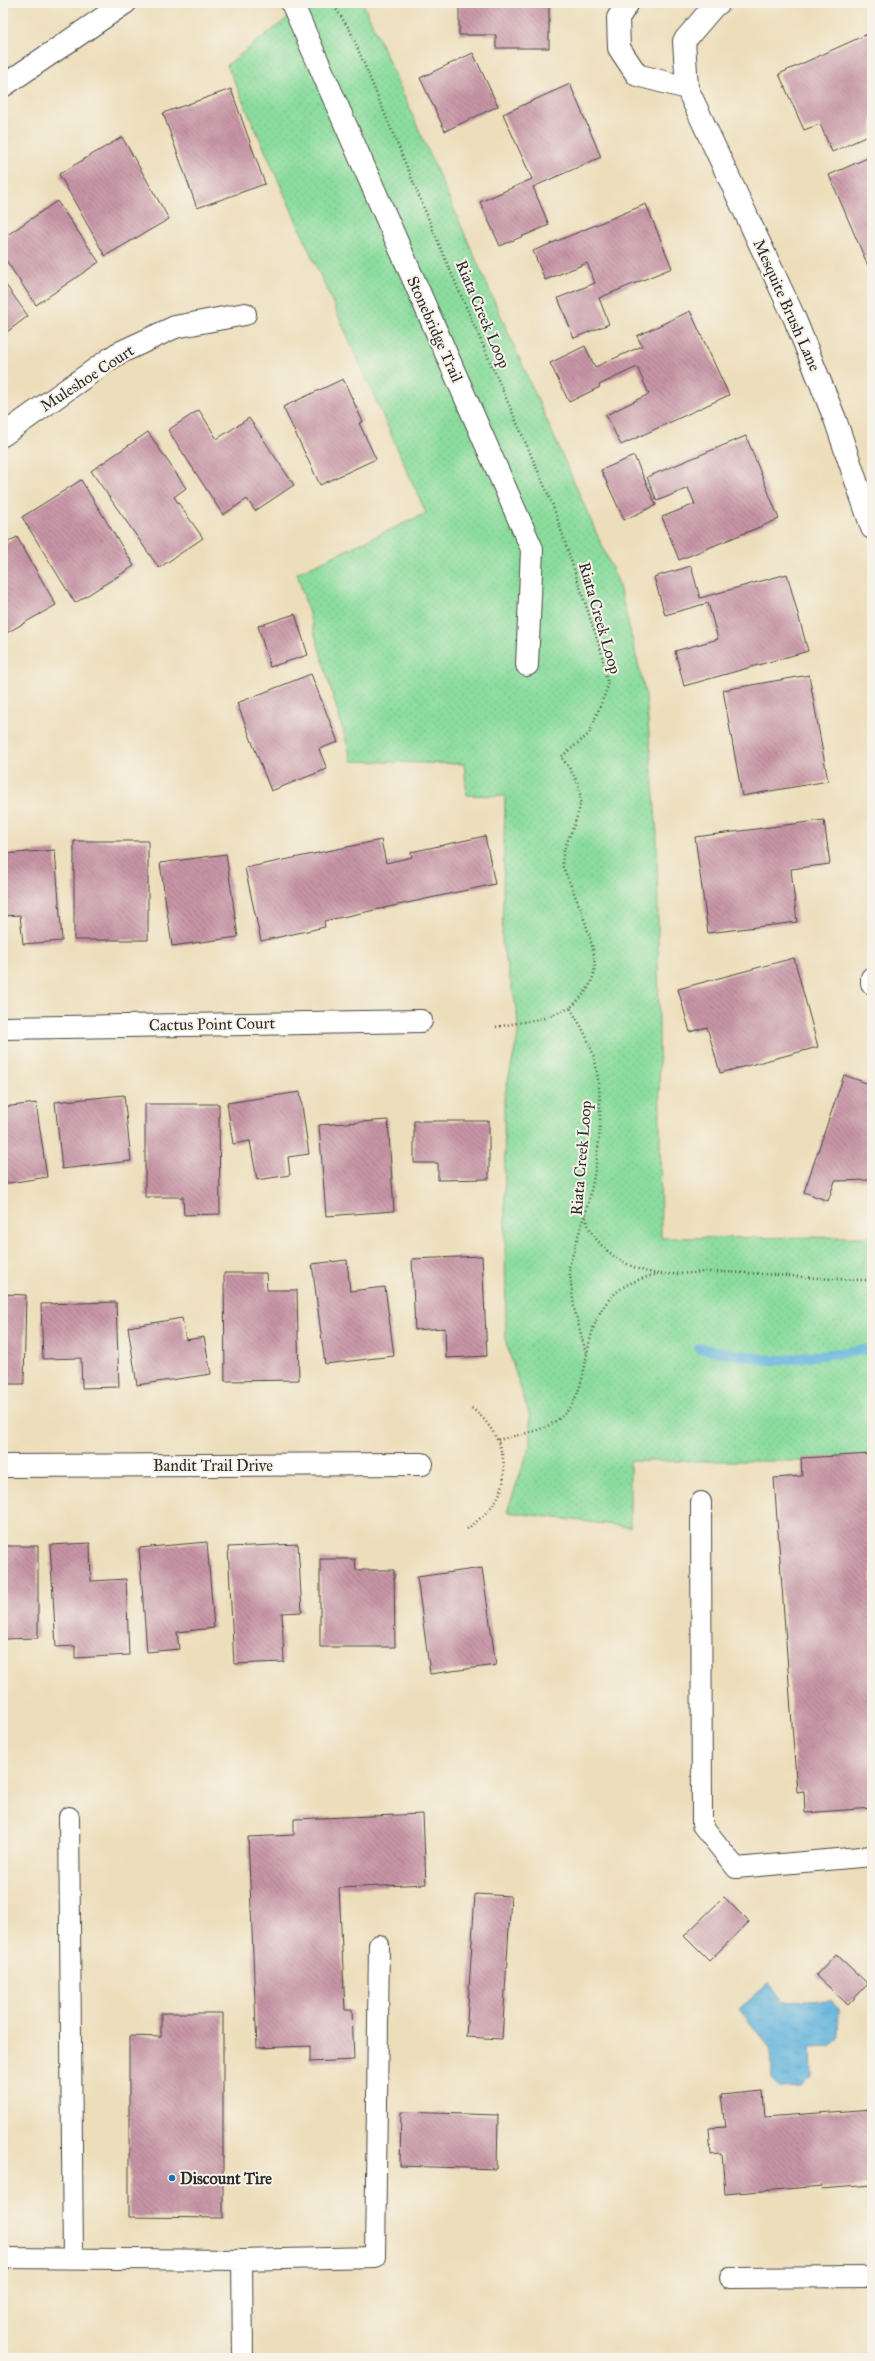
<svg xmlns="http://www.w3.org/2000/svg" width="875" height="2361" viewBox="0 0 875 2361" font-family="'IM FELL Great Primer',serif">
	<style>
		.grass { fill: url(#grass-dots); stroke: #5b8464 }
		.water { fill: url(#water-ripples); stroke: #467084 }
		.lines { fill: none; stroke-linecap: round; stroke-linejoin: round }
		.stream { stroke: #62b4dd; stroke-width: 10 }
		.building { fill: url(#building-back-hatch) }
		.service-casing { stroke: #484641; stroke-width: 22 }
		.minor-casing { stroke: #484641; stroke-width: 24 }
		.tertiary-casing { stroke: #484641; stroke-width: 24 }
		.path { stroke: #484641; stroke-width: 2.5; stroke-dasharray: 1 3; stroke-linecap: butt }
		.service { stroke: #fff; stroke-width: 20 }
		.minor { stroke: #fff; stroke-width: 22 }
		.tertiary { stroke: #fff; stroke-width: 22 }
		.poi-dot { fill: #1f6fb2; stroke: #f7f3e8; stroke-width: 1.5 }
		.labels { text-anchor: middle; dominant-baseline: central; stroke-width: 4; stroke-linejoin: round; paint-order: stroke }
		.street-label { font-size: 16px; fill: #2b2b2b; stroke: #f7f3e8 }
		.poi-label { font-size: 16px; font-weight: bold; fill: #2b2b2b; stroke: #f7f3e8; text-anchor: start }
	</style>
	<defs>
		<pattern id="grass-dots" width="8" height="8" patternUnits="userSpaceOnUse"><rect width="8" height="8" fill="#8bdd9e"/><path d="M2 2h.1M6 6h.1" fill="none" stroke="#78be88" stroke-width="1.8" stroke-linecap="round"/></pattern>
		<pattern id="water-ripples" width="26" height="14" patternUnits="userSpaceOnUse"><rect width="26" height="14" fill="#62b4dd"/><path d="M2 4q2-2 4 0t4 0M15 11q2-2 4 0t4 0" fill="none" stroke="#5193b3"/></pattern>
		<pattern id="building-back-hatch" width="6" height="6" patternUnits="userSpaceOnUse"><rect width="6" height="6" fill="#c794a6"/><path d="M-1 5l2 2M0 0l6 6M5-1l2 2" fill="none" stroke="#a27987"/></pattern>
	</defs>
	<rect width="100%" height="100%" fill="#f7f3e8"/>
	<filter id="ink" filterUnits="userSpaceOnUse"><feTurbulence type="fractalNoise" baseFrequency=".025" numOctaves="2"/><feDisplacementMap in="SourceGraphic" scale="8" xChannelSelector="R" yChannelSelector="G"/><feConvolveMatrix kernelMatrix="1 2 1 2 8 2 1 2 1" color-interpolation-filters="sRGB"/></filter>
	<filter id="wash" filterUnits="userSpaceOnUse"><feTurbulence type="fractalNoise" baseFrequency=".012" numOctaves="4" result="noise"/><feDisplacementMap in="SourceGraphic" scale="16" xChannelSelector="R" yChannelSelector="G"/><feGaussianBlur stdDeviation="0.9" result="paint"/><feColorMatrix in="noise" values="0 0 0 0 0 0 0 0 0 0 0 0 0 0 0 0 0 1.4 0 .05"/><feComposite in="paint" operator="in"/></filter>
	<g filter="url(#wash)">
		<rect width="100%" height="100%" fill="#eddebb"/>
		<!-- grass -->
		<path class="grass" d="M 307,3 L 363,3 L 618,582 L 646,696 L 657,835 L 661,1238 L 872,1237 L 872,1461 L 630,1461 L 630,1527 L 507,1512 L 530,1445 L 530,1417 L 506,1343 L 504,1099 L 518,1035 L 517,1010 L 502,944 L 505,796 L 467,795 L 464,764 L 352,761 L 297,573 L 426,513 L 227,65 Z"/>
		<!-- water -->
		<path class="water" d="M 769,1983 L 783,2002 L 831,2000 L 839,2009 L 838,2038 L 830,2047 L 810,2048 L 811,2077 L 801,2087 L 781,2088 L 772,2079 L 771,2049 L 739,2009 Z"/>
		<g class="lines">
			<!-- stream -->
			<path class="stream" d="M 699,1348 L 774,1361 L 872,1349"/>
		</g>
		<g id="blocks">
			<!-- building -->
			<path class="building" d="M 459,3 L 549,3 L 549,48 L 496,48 L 496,35 L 459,35 Z
				M 872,32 L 872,134 L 832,152 L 820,124 L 804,130 L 779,74 Z
				M 473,53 L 498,106 L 445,131 L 420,78 Z
				M 570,84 L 601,157 L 533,187 L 549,225 L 500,246 L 480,202 L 532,179 L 503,114 Z
				M 231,89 L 265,184 L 197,208 L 163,113 Z
				M 122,137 L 169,219 L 105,256 L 59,174 Z
				M 872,156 L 872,275 L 829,175 Z
				M 57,201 L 99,262 L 36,305 L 3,256 L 3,238 Z
				M 646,204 L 672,268 L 599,298 L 609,324 L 574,338 L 558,298 L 595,283 L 587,263 L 545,280 L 533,251 Z
				M 3,281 L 28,316 L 3,335 Z
				M 690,311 L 729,395 L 621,445 L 606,415 L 649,394 L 637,367 L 599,385 L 600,387 L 569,402 L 550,363 L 585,346 L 595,367 L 642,346 L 637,336 Z
				M 343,379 L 363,422 L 359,423 L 376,459 L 320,485 L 283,407 Z
				M 199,410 L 217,439 L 249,418 L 294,485 L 255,511 L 247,499 L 223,515 L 168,430 Z
				M 148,432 L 186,488 L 174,497 L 203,538 L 159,568 L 91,471 Z
				M 746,436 L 779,519 L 679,560 L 662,517 L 695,504 L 688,488 L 657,501 L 647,477 Z
				M 634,456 L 656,505 L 624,520 L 601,470 Z
				M 81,480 L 134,566 L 75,603 L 22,517 Z
				M 17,537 L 56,605 L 3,635 L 3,545 Z
				M 691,566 L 700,598 L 787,574 L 808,651 L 684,686 L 675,651 L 718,639 L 708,603 L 665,615 L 654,577 Z
				M 295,614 L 308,655 L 270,667 L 258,626 Z
				M 311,674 L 338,742 L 319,749 L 327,769 L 271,791 L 237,703 Z
				M 809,675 L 828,781 L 742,796 L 723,690 Z
				M 824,820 L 830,864 L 791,869 L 797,922 L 708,933 L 695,837 Z
				M 485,836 L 495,884 L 324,921 L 325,927 L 261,941 L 245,868 L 381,840 L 386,863 L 412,857 L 411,852 Z
				M 74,841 L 148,841 L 148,940 L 74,940 Z
				M 55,850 L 62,941 L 23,944 L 20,915 L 3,916 L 3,854 Z
				M 226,854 L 238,937 L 172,946 L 160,863 Z
				M 794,958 L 818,1047 L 720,1073 L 707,1027 L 690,1032 L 678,989 Z
				M 844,1075 L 872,1085 L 872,1180 L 835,1181 L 828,1201 L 804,1192 Z
				M 300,1092 L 309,1154 L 288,1157 L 290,1175 L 257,1180 L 250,1141 L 233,1144 L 227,1103 Z
				M 124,1095 L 131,1161 L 62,1169 L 55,1102 Z
				M 36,1103 L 47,1177 L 3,1184 L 3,1107 Z
				M 145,1104 L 219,1104 L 220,1214 L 184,1215 L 183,1197 L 145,1197 Z
				M 388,1120 L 394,1211 L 326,1216 L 319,1125 Z
				M 414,1121 L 489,1121 L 489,1179 L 438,1180 L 438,1163 L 414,1163 Z
				M 482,1256 L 487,1356 L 446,1358 L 445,1328 L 415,1330 L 412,1259 Z
				M 347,1260 L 350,1291 L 385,1287 L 394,1356 L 325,1364 L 312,1264 Z
				M 224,1273 L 266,1273 L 267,1290 L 297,1290 L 299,1380 L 225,1381 Z
				M 3,1294 L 26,1295 L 24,1384 L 3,1384 Z
				M 116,1302 L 119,1387 L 82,1388 L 81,1358 L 43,1359 L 41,1304 Z
				M 182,1318 L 186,1340 L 204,1337 L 211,1374 L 137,1385 L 128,1327 Z
				M 872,1454 L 872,1808 L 805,1813 L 804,1791 L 797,1792 L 774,1478 L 802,1476 L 801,1458 Z
				M 207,1542 L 214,1628 L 177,1632 L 179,1649 L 147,1652 L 139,1548 Z
				M 90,1543 L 91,1581 L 126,1579 L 129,1655 L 75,1658 L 75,1646 L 56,1647 L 50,1545 Z
				M 298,1544 L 302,1612 L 282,1613 L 284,1662 L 234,1664 L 228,1547 Z
				M 3,1546 L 38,1546 L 38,1638 L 3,1639 Z
				M 320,1559 L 355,1559 L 356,1570 L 394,1570 L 395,1647 L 320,1647 Z
				M 482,1568 L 496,1665 L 430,1674 L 417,1577 Z
				M 423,1814 L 426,1884 L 339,1888 L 345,2010 L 352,2010 L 354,2060 L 310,2062 L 310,2046 L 257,2048 L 248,1837 L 294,1835 L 294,1819 Z
				M 475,1894 L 511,1896 L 502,2039 L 466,2037 Z
				M 724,1897 L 749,1922 L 709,1961 L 684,1936 Z
				M 836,1954 L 868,1984 L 848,2005 L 816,1975 Z
				M 161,2013 L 223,2013 L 223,2218 L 129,2217 L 129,2036 L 161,2037 Z
				M 763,2091 L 765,2117 L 872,2109 L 872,2185 L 821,2189 L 822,2186 L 725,2194 L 722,2154 L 711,2155 L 709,2128 L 725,2127 L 721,2095 Z
				M 401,2112 L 498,2115 L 497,2169 L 400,2166 Z"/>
		</g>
	</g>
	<g filter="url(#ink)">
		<use href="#blocks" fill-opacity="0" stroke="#484641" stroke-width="1"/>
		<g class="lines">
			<!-- service casing -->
			<g class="service-casing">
				<path id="service" d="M 701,1502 L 702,1825 L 736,1868 L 872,1856
					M 69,1817 L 73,2258
					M 3,2258 L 242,2260 L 243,2358
					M 242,2260 L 375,2257 L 379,1945
					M 730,2278 L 872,2277"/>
			</g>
			<!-- minor casing -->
			<g class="minor-casing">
				<path id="minor" d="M 292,3 L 532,549 L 527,665
					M 628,3 L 618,18 L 619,48 L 637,75 L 687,88
					M 719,3 L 714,6 L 684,41 L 687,88 L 794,317 L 835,419 L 872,528
					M 3,435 L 117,354 L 175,327 L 245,314
					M 872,978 L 872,983
					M 3,1028 L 421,1021
					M 3,1466 L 422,1464"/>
			</g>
			<!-- tertiary casing -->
			<g class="tertiary-casing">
				<path id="tertiary" d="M 3,86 L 125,3"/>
			</g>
			<!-- path -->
			<path class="path" d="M 332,3 L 350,30 L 446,261 L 552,503 L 601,651 L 608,686 L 589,734 L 561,757 C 586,789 585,800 569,837 C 565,847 561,856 563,867 C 573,891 599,947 594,973 C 591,988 581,998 570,1008 C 581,1025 592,1045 596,1066 C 605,1114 598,1168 585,1215 C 592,1244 617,1262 644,1271 C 667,1278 694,1271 717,1272 C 769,1273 820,1280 872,1280
				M 496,1027 L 544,1018 L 570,1008
				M 584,1216 L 569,1267 L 574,1308 L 586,1353
				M 498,1440 C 517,1435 539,1432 556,1421 C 600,1390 572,1323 622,1288 C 632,1281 645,1278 656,1274
				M 467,1529 C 479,1520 492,1509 499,1495 C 513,1466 497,1425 470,1407"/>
			<!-- service -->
			<use href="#service" class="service"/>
			<!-- minor -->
			<use href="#minor" class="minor"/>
			<!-- tertiary -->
			<use href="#tertiary" class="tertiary"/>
		</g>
	</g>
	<!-- markers -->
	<circle class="poi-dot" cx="172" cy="2178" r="4"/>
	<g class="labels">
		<!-- street labels -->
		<g class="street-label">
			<text transform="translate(787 305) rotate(66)">Mesquite Brush Lane</text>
			<text transform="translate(483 314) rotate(67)">Riata Creek Loop</text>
			<text transform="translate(435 329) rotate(66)">Stonebridge Trail</text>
			<text transform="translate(87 378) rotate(-33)">Muleshoe Court</text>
			<text transform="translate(600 618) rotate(74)">Riata Creek Loop</text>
			<text transform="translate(212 1024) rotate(-1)">Cactus Point Court</text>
			<text transform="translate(581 1158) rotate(-85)">Riata Creek Loop</text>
			<text x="213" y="1465">Bandit Trail Drive</text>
		</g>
		<!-- poi labels -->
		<g class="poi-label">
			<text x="180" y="2178">Discount Tire</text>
		</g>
	</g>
	<!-- margin -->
	<rect width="875" height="2361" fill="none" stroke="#f7f3e8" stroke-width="16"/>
</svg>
